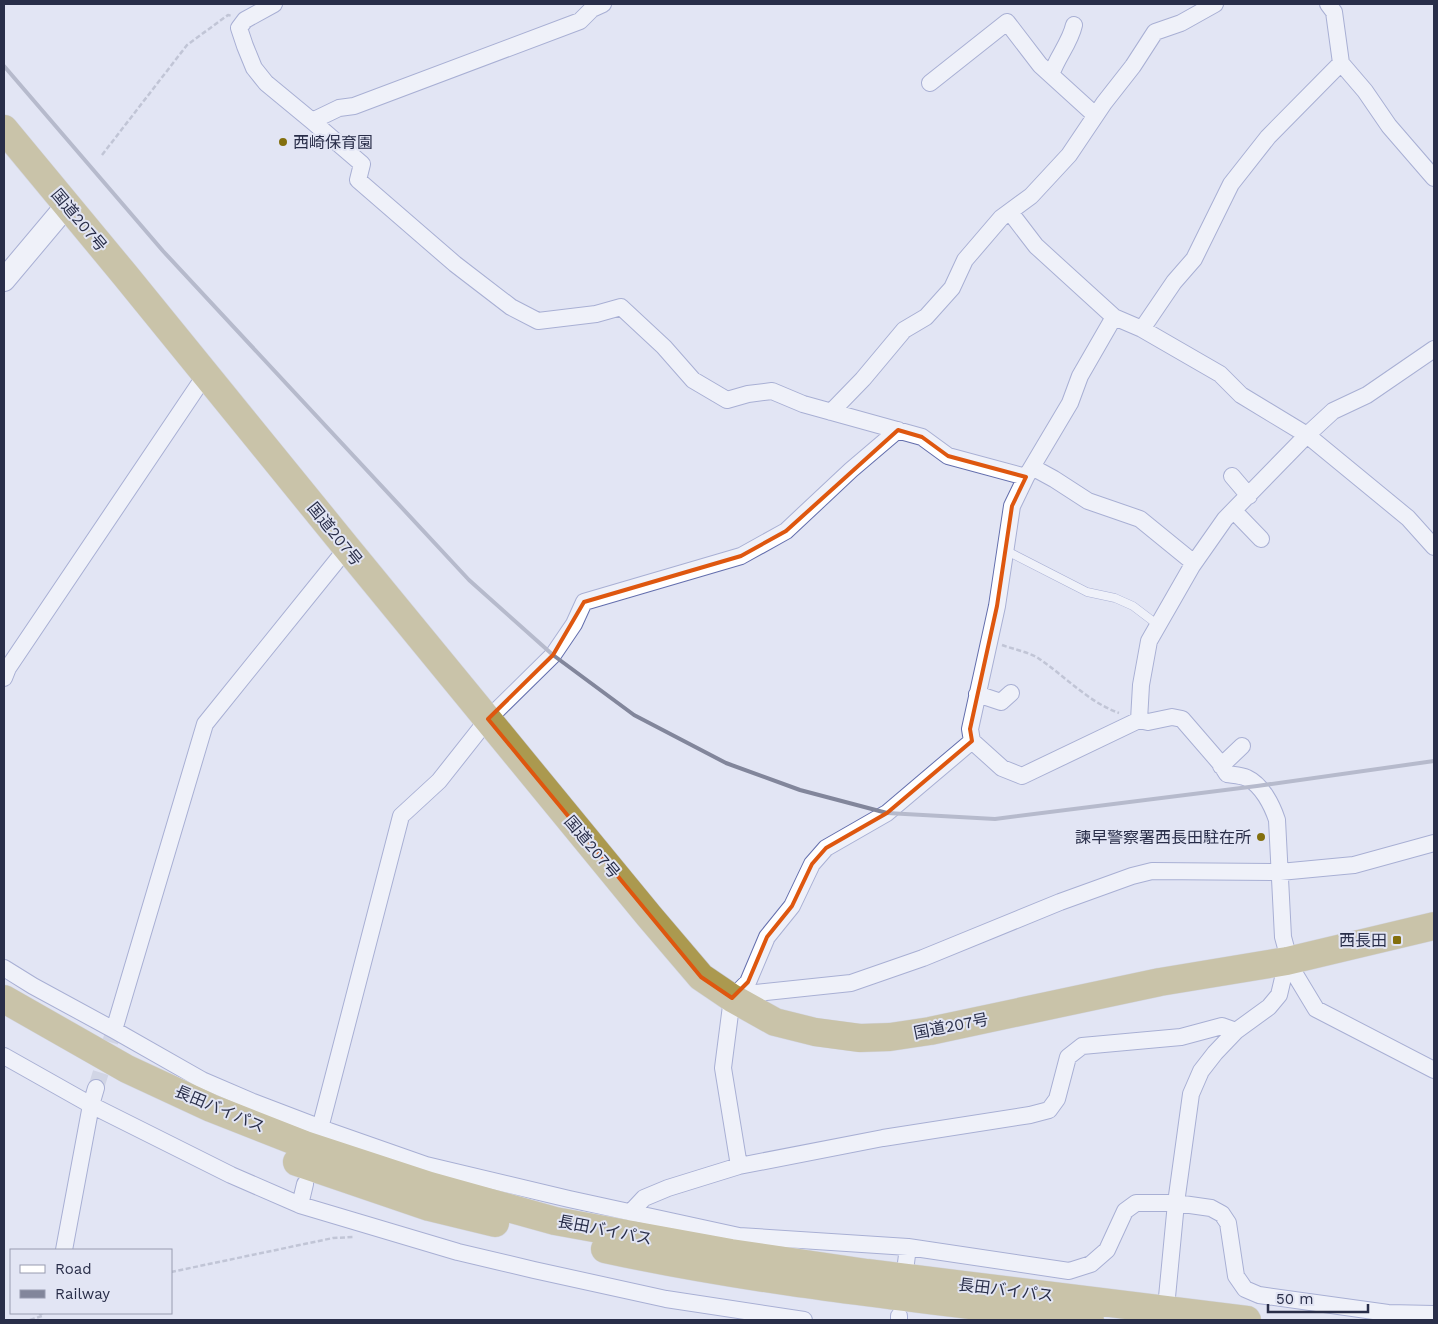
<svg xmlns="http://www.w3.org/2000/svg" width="1438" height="1324" viewBox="0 0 1438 1324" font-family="'Work Sans','Noto Sans JP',sans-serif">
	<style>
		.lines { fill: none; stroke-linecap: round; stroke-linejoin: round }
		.street-tunnel { stroke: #bdc0d2; stroke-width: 16; stroke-dasharray: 16 8; stroke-linecap: butt }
		.lane-casing { stroke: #636ead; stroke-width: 9 }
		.street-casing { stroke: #636ead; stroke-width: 18 }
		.secondary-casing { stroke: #636ead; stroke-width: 24 }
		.highway-casing { stroke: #c3c4cc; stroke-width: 29 }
		.path { stroke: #9a9eb2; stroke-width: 2.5; stroke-dasharray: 5 2.5; stroke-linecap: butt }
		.lane { stroke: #fff; stroke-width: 8 }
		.street { stroke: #fff; stroke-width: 16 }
		.secondary { stroke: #fff; stroke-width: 22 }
		.highway { stroke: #ab994f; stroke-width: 28 }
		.rail { stroke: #82869b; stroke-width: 4 }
		.marked { fill: none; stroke: #de570f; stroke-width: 4; stroke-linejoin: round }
		.poi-dot { fill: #836f0d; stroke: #e2e5f4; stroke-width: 2 }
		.labels { text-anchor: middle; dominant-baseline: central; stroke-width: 4; stroke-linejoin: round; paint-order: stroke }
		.poi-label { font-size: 16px; fill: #292e49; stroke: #e2e5f4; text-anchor: end }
		.street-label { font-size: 16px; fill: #292e49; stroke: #e2e5f4 }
	</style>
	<rect width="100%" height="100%" fill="#e2e5f4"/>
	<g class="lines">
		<!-- street-tunnel -->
		<path class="street-tunnel" d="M 96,1088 L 114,1030"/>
		<!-- lane casing -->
		<g class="lane-casing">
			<path id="lane" d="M 1005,550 L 1087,592 L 1115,598 L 1133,606 L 1158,625"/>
		</g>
		<!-- street casing -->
		<g class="street-casing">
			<path id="street" d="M 274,4 L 245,20 L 239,28 L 245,46 L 254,68 L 266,83 L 312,121 L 362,164 L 358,180 L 455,264 L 511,307 L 538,321 L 596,314 L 621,307 L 664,347 L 693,380 L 727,400 L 748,394 L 772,391 L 803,404 L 922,437 L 948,456 L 1026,477
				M 1328,4 L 1334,12 L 1341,63 L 1365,91 L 1389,126 L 1434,178
				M 1051,75 C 1057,57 1070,43 1074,25
				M 930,83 L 1007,22 L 1040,65 L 1095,115
				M 312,121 L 339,108 L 354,106 L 580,21 L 592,9 L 603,4
				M 1010,212 L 1036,246 L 1114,317 L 1142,329 L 1220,374 L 1241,395 L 1307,435 L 1408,518 L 1434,547
				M 1114,317 L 1080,376 L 1070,403 L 1026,477 L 1012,506 L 997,606 L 970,729 L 972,741 L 1002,768 L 1022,776 L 1139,720 L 1148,722 L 1172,717 L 1182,719 L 1220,763 L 1227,774 C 1233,775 1241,775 1247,778 C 1262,785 1272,805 1277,820 L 1283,937 L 1286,948 L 1287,961 L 1279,995 L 1269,1007 L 1236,1031 L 1215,1053 L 1201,1071 L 1191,1094 L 1176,1203 L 1165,1318
				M 1142,329 L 1174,282 L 1194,259 L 1231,184 L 1268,137 L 1341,63
				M 831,412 L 863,379 L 904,330 L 926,317 L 952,288 L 965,260 L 1001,218 L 1031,196 L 1069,155 L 1104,103 L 1133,66 L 1155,32 L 1181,23 L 1215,4
				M 1032,467 L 1054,479 L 1088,501 L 1140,519 L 1194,563
				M 1232,476 L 1249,496
				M 1234,511 L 1261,539
				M 4,678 L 8,668 L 206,374
				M 977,694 L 1001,702 L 1011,693
				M 1139,720 L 1141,685 L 1149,641 L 1192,566 L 1225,519 L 1307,435 L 1333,411 L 1367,395 L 1434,349
				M 1221,766 L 1242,746
				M 1287,961 L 1316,1009 L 1434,1070
				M 4,968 L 33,986 L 114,1030 L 202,1080 L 253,1102 L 329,1131 L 426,1165 L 569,1199 L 739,1236 L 908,1247 L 1069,1271 L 1091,1264 L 1107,1250 L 1125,1211 L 1136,1203 L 1176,1203 L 1211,1208 L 1222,1214 L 1228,1223 L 1236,1276 L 1245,1289 L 1259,1295 L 1388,1313 L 1434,1314
				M 732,998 L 756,993 L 851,983 L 923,958 L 1060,902 L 1132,876 L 1152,871 L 1280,872 L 1354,865 L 1434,843
				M 114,1030 L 205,724 L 347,548
				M 4,1056 L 91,1105 L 231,1175 L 300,1205 L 458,1252 L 534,1270 L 666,1299 L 804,1320
				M 318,1136 L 401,816 L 439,781 L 488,719 L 553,655 L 574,624 L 584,602 L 741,556 L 786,531 L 851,470 L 898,430
				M 739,1166 L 723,1068 L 732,998 L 748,982 L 767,937 L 792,906 L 812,864 L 826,848 L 887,813 L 972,741
				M 300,1205 L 305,1184
				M 630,1213 L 644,1198 L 668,1188 L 739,1166 L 883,1138 L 1030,1115 L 1049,1110 L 1057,1099 L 1068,1057 L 1082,1046 L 1181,1037 L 1222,1026 L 1236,1031
				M 64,1250 L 91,1105 L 96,1088
				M 906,1263 L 908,1247
				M 899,1316 L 899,1320"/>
		</g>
		<!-- secondary casing -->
		<g class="secondary-casing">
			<path id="secondary" d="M 4,280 L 67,205"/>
		</g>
		<!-- highway casing -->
		<g class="highway-casing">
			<path id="highway" d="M 4,129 L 125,275 L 347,548 L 649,916 L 701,977 L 732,998 L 775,1022 L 815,1032 L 860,1038 L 890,1037 L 930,1031 L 1160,982 L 1287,961 L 1434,926
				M 4,999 L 127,1069 L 211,1108 L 305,1145 L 430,1186 L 555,1221 L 731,1253 L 867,1273 L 1247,1320
				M 297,1162 L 429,1207 L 495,1223
				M 605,1249 C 765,1284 928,1299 1090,1320"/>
		</g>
		<!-- path -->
		<path class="path" d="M 102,155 L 187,45 L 228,15 L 232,16
			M 1002,645 C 1013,649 1028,652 1038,658 C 1065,676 1088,702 1119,713
			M 171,1272 L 333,1238 L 353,1237
			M 30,1320 L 42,1316 L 40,1314 L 43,1313"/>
		<!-- lane -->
		<use href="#lane" class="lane"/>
		<!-- street -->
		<use href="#street" class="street"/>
		<!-- secondary -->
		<use href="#secondary" class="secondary"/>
		<!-- highway -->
		<use href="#highway" class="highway"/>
		<!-- rail -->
		<path class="rail" d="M 4,66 L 163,251 L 469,580 L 553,655 L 634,715 L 726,763 L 800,790 L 887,813 L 995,819 L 1257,786 L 1434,761"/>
	</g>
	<!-- marked area -->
	<path d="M0 0H1438V1324H0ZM 898,430 L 922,437 L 948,456 L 1026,477 L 1012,506 L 997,606 L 970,729 L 972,741 L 887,813 L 826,848 L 812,864 L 792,906 L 767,937 L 748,982 L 732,998 L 701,977 L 488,719 L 553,655 L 584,602 L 741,556 L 786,531 Z" fill="#e2e5f4" fill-opacity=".55" fill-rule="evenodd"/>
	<path class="marked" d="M 898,430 L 922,437 L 948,456 L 1026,477 L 1012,506 L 997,606 L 970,729 L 972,741 L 887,813 L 826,848 L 812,864 L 792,906 L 767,937 L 748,982 L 732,998 L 701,977 L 488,719 L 553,655 L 584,602 L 741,556 L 786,531 Z"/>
	<!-- markers -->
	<g class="poi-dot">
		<circle cx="283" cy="142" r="5"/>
		<circle cx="1261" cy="837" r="5"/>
		<rect x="1392" y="935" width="10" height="10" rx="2.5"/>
	</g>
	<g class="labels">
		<!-- poi labels -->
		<g class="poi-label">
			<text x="293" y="142" text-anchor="start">西崎保育園</text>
			<text x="1251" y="837">諫早警察署西長田駐在所</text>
			<text x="1387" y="940">西長田</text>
		</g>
		<!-- street labels -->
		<g class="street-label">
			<text transform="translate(79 220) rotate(50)">国道207号</text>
			<text transform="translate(335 534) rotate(51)">国道207号</text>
			<text transform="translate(592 847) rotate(50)">国道207号</text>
			<text transform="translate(951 1026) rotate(-11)">国道207号</text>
			<text transform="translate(220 1109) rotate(23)">長田バイパス</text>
			<text transform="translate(605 1230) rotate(11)">長田バイパス</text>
			<text transform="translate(1006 1290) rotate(7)">長田バイパス</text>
		</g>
	</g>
	<!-- border -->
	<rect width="1438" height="1324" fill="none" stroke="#292e49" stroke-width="10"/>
	<!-- legend -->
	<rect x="10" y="1249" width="162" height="65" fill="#e2e5f4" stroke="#989cb0"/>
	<rect x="20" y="1265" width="25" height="8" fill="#ffffff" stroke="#989cb0"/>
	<text x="55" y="1274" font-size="15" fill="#292e49">Road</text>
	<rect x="20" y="1290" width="25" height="8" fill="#82869b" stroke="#989cb0"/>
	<text x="55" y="1299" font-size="15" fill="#292e49">Railway</text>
	<!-- scale -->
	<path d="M1268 1304v8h100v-8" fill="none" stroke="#292e49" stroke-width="2.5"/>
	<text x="1276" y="1304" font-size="15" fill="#292e49" stroke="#e2e5f4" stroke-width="4" paint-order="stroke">50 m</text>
</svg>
